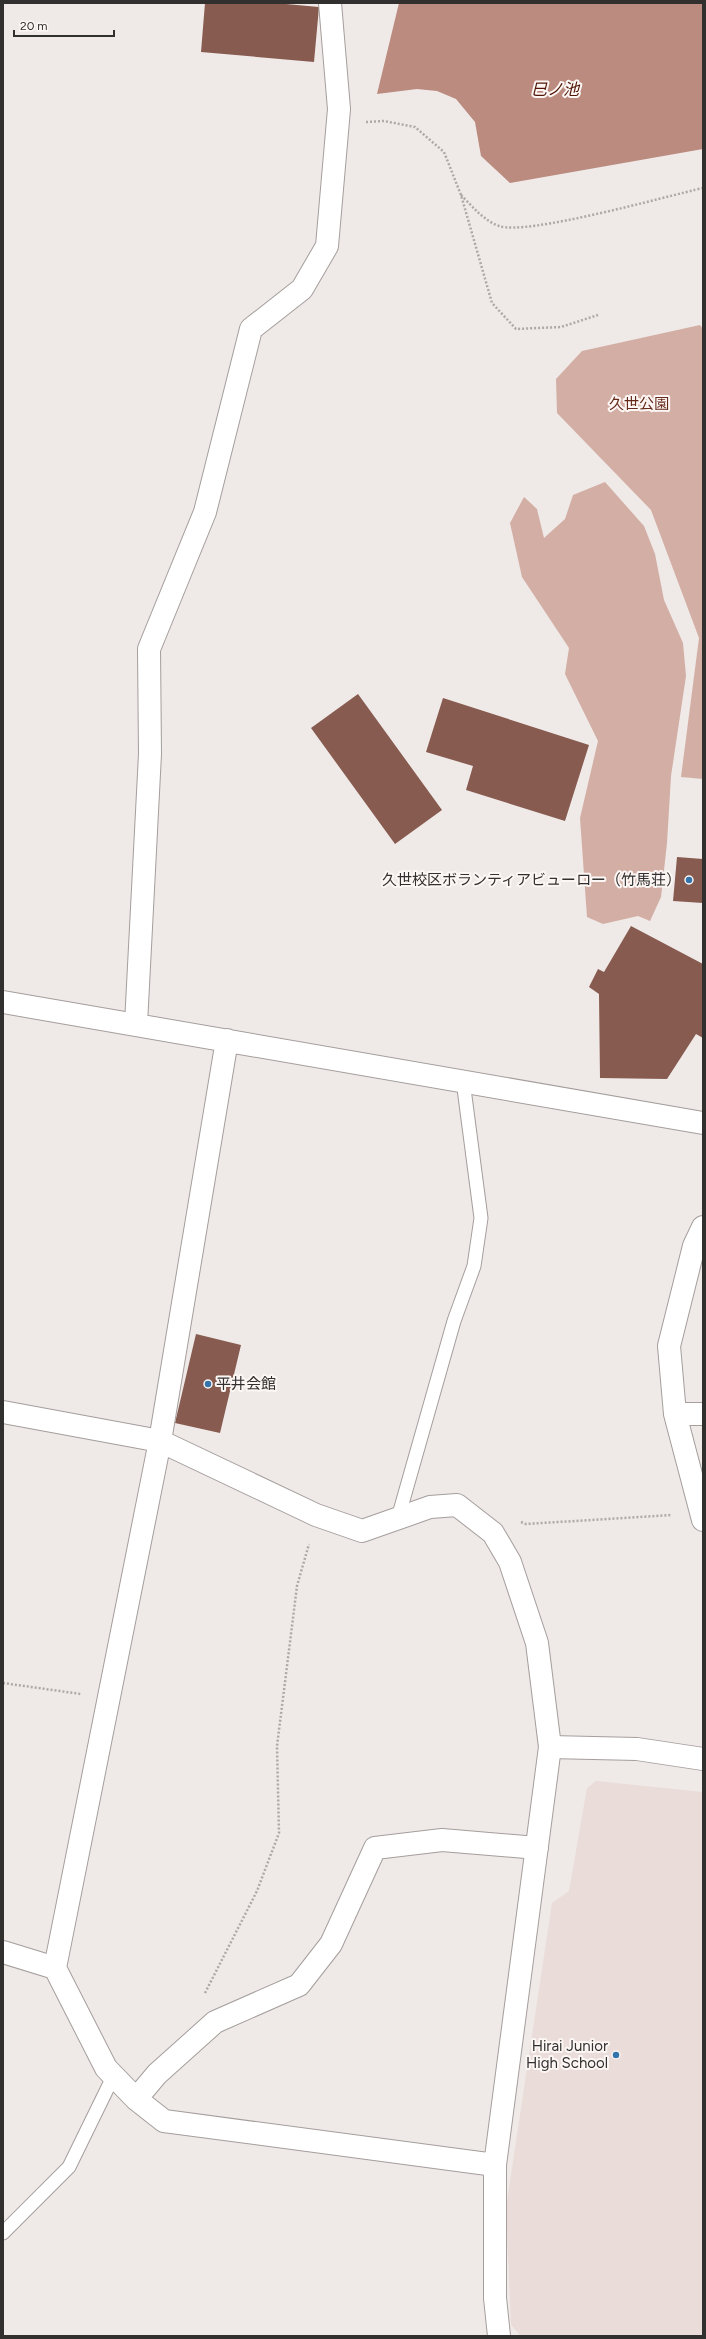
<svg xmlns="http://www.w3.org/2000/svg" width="706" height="2339" viewBox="0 0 706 2339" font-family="Figtree,'Noto Sans JP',sans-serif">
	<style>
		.built { fill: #eadcd8 }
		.green { fill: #d3aea4 }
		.water { fill: #ba8b7e }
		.building { fill: #875b4f }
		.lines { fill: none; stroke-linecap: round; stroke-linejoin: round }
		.lane-casing { stroke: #a49e9c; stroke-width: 15 }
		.street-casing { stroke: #a49e9c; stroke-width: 24 }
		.path { stroke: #aea9a8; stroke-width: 2.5; stroke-dasharray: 2 2; stroke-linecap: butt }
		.lane { stroke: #fff; stroke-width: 13 }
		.street { stroke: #fff; stroke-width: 22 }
		.poi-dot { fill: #3375ab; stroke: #fcf6f4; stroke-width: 1.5 }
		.labels { text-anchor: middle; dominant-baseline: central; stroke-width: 4; stroke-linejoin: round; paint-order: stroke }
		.park-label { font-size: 15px; fill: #652919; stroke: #fcf6f4 }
		.poi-label { font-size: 15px; fill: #32302f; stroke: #fcf6f4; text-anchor: end }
		.water-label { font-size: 16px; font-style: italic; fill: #501505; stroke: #fcf6f4 }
	</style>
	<rect width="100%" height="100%" fill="#efe9e7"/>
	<!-- built -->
	<path class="built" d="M 596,1781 L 703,1792 L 703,2336 L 520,2336 L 511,2324 L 506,2208 L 552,1903 L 569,1891 L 587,1788 Z"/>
	<!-- green -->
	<path class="green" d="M 700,325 L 703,329 L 703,779 L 681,777 L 699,638 L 651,510 L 557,413 L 556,379 L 582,351 Z
		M 605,482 L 644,526 L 655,554 L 664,600 L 683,643 L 686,676 L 671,776 L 667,843 L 661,897 L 650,921 L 638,916 L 603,924 L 587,917 L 580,818 L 598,741 L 565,674 L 569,648 L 522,577 L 510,523 L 524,497 L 537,509 L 544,538 L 565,519 L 573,495 Z"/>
	<!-- water -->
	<path class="water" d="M 399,3 L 703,3 L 703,149 L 510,183 L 481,156 L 475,122 L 456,99 L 437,91 L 417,89 L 377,94 Z"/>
	<!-- building -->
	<path class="building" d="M 205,3 L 275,3 L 319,7 L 314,62 L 201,52 Z
		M 358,694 L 442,810 L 395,844 L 311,728 Z
		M 443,698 L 589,745 L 565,821 L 466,790 L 473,766 L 426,752 Z
		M 677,857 L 703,859 L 703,903 L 673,901 Z
		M 631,926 L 703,964 L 703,1038 L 696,1034 L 667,1079 L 600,1078 L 599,994 L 589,987 L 598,969 L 604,972 Z
		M 196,1334 L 241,1345 L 220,1433 L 175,1423 Z"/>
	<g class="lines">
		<!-- lane casing -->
		<g class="lane-casing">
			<path id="lane" d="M 398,1518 L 454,1321 L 474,1266 L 481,1218 L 463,1081
				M 3,2233 L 69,2167 L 113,2077"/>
		</g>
		<!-- street casing -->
		<g class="street-casing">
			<path id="street" d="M 3,1002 L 703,1123
				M 136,1024 L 150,754 L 149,649 L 205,512 L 251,329 L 302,289 L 327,246 L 339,109 L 330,3
				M 703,1227 L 694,1246 L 669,1346 L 675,1414 L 703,1520
				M 3,1412 L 160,1441 L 316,1515 L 362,1531 L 430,1507 L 457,1505 L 493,1533 L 510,1562 L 537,1643 L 550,1747 L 495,2165 L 495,2298 L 499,2336
				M 675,1414 L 703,1414
				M 550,1747 L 637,1749 L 703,1759
				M 3,1952 L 55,1968 L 160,1441 L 227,1040
				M 55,1968 L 106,2068 L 136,2099 L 164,2121 L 495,2165
				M 136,2099 L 157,2074 L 215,2022 L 299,1985 L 331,1944 L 375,1848 L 442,1840 L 537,1848"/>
		</g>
		<!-- path -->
		<path class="path" d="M 366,122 L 384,121 L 415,127 L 444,152 L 461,195 L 492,303 L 516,329 L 561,327 L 598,315
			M 461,195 C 473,207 483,220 499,226 C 526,236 667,196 703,188
			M 521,1522 L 526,1524 L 672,1515
			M 3,1683 L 81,1694
			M 205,1993 L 257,1891 L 279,1833 L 277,1746 L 297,1586 L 309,1544"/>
		<!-- lane -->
		<use href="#lane" class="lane"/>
		<!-- street -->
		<use href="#street" class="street"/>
	</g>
	<!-- markers -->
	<g class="poi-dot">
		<circle cx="689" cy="880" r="4"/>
		<circle cx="208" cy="1384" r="4"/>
		<circle cx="616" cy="2055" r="4"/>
	</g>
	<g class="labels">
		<!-- park labels -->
		<g class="park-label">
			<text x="639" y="404">久世公園</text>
		</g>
		<!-- poi labels -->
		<g class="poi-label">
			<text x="681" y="880">久世校区ボランティアビューロー（竹馬荘）</text>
			<text x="216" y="1384" text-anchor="start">平井会館</text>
			<text x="608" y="2046">Hirai Junior<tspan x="608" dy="17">High School</tspan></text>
		</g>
		<!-- water labels -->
		<g class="water-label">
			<text x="555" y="89">巳ノ池</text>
		</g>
	</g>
	<!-- border -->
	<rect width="706" height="2339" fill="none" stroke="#32302f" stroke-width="8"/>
	<!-- scale -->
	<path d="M14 30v6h100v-6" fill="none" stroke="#32302f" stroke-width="2"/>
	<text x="20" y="30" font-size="12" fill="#32302f" stroke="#fcf6f4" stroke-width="3" paint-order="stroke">20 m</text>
</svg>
